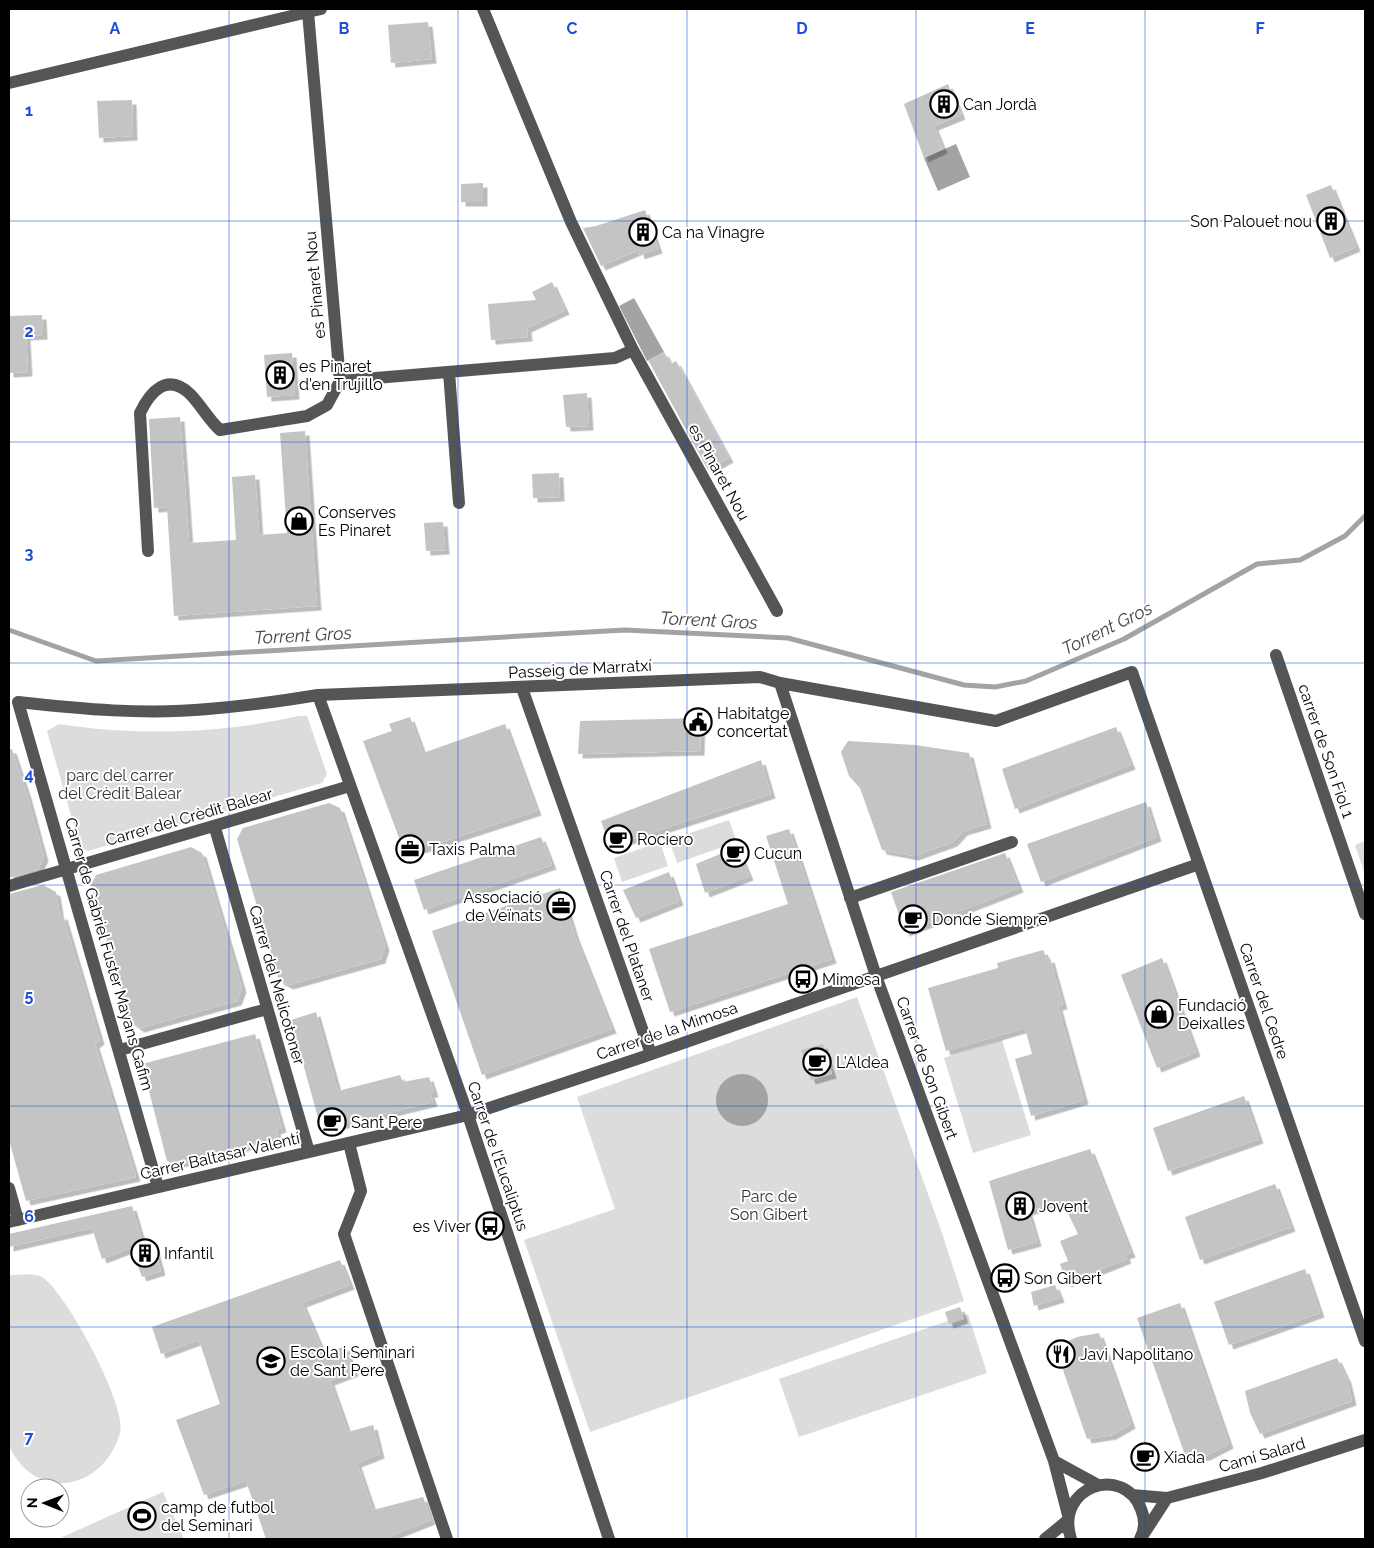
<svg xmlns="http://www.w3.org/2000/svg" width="1374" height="1548" viewBox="0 0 1374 1548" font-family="Raleway,sans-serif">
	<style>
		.green { fill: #dcdcdc }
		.water { fill: #a3a3a3 }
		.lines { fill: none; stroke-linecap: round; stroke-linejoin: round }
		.stream { stroke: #a3a3a3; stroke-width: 5 }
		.building { fill: #c4c4c4; filter: url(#shadow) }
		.minor { stroke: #555; stroke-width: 12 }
		.grid { fill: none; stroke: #1d4ed8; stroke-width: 1; stroke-opacity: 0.55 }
		.labels { text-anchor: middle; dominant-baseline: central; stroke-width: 4; stroke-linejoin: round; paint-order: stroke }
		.poi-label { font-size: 16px; fill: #000; stroke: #fff; text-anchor: start }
		.street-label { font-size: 16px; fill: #000; stroke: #fff }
		.park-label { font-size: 16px; fill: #333; stroke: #fff }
		.water-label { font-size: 18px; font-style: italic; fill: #444; stroke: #fff }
		.grid-label { font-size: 16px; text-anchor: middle; font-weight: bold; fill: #1d4ed8; stroke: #fff; stroke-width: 4; stroke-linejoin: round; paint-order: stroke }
	</style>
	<defs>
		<filter id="shadow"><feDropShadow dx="4.5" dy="4.5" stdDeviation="0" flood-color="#0004"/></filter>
	</defs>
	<rect width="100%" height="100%" fill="#fff"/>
	<!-- green -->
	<path class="green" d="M 299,716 L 307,716 L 327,774 L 322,783 L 88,851 L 80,847 L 47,731 L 59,724 C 116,733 178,734 235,727 C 256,725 278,720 299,716 Z
		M 729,820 L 737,842 L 677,863 L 669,840 Z
		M 1365,841 L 1365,874 L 1355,845 Z
		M 660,842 L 668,866 L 622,882 L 614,858 Z
		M 857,997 L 941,1230 L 964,1301 L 590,1432 L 524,1240 L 615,1209 L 577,1097 Z
		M 1002,1040 L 1031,1135 L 973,1153 L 944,1058 Z
		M 12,1275 C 20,1275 35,1273 42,1277 C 66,1292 128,1407 120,1433 C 103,1491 36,1503 9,1446 L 9,1276 Z
		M 968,1314 L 987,1373 L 799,1437 L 779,1379 Z
		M 163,1492 L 184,1539 L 58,1539 Z"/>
	<!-- water -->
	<path class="water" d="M 956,144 L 970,177 L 938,191 L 924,158 Z
		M 634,298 L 664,352 L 647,361 L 619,306 Z
		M716 1100a26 26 0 1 1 52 0a26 26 0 1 1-52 0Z"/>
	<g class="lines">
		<!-- stream -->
		<path class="stream" d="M 9,630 L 96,661 L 624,630 L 788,638 L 964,685 L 995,687 L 1026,681 L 1124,639 L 1257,564 L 1300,560 L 1345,536 L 1365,516"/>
	</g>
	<!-- building -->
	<path class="building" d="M 428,22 L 432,59 L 391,63 L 388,25 Z
		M 948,84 L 961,115 L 934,126 L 943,149 L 924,158 L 904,104 Z
		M 132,100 L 133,136 L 99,138 L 97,101 Z
		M 483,183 L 483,202 L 461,202 L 461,184 Z
		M 1331,185 L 1356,247 L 1330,258 L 1306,195 Z
		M 645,210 L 658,249 L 640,255 L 639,250 L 601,266 L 583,228 L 596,226 Z
		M 552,282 L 565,310 L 527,328 L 528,337 L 491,340 L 488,304 L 536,300 L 532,292 Z
		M 42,315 L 43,335 L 26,336 L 28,372 L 9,373 L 9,316 Z
		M 664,352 L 671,364 L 676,361 L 729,458 L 708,470 L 648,360 Z
		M 292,353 L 295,395 L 267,397 L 264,355 Z
		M 587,393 L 589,426 L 566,427 L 563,395 Z
		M 180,417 L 189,543 L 236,540 L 232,477 L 255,475 L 259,535 L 287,533 L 280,433 L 305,431 L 317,606 L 174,616 L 167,507 L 154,508 L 149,419 Z
		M 559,473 L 560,497 L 533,498 L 532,474 Z
		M 443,522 L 445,550 L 426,551 L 424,523 Z
		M 410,717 L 423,753 L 505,724 L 537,811 L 405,854 L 363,741 L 392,731 L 389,724 Z
		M 701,718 L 700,751 L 578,754 L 580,721 Z
		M 1116,727 L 1131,765 L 1015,809 L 1002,769 Z
		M 848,741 L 915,745 L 969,753 L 987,824 L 963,831 L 953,842 L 914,856 L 882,850 L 860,788 L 849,776 L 841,752 Z
		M 9,749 L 12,749 L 27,794 L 44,857 L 38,869 L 9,878 Z
		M 761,760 L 771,794 L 610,846 L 601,821 Z
		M 1146,802 L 1157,837 L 1041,882 L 1027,844 Z
		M 329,803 L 340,808 L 385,946 L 381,959 L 289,985 L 279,980 L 237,839 L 243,828 Z
		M 789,829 L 832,959 L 670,1012 L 649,949 L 788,904 L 766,836 Z
		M 541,837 L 552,865 L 424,910 L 414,880 Z
		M 191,847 L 202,853 L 242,988 L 237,1001 L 140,1028 L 130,1021 L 91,885 L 96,875 Z
		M 737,847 L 749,876 L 705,893 L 696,864 Z
		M 1005,853 L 1019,888 L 905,932 L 891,892 Z
		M 669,872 L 679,901 L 636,918 L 623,890 Z
		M 43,885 L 56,892 L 60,916 L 63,915 L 100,1040 L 95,1044 L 136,1177 L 26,1201 L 9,1140 L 9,894 Z
		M 560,888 L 575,936 L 612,1029 L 482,1075 L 432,931 Z
		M 1043,950 L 1047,959 L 1050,958 L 1063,1005 L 1058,1006 L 1084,1100 L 1031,1116 L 1015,1059 L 1032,1054 L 1025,1028 L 946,1051 L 928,988 L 998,968 L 997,963 Z
		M 1162,958 L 1196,1052 L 1157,1068 L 1121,975 Z
		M 316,1012 L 338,1091 L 400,1075 L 403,1082 L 429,1077 L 434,1093 L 430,1093 L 433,1102 L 327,1128 L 324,1123 L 320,1125 L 291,1020 Z
		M 255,1034 L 282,1128 L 276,1130 L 279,1138 L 175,1164 L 167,1161 L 142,1064 Z
		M 823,1044 L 832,1074 L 811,1080 L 801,1050 Z
		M 1244,1096 L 1259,1139 L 1168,1171 L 1153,1128 Z
		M 1090,1149 L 1131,1253 L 1125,1255 L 1127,1259 L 1067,1283 L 1060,1264 L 1068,1261 L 1060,1241 L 1078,1234 L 1062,1201 L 1028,1211 L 1037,1242 L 1008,1250 L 989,1181 Z
		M 1275,1184 L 1291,1227 L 1200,1260 L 1185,1217 Z
		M 132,1206 L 143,1244 L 153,1241 L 161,1271 L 142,1277 L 131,1248 L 102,1259 L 92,1228 L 9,1247 L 9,1234 Z
		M 340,1260 L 350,1285 L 302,1303 L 324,1354 L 345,1346 L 354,1372 L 330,1381 L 348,1432 L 373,1425 L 380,1454 L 357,1463 L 373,1510 L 423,1497 L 431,1520 L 383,1539 L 266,1539 L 246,1481 L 204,1495 L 176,1420 L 220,1404 L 199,1340 L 161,1354 L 152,1327 Z
		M 1305,1269 L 1320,1313 L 1229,1345 L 1214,1302 Z
		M 1055,1285 L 1060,1298 L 1034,1306 L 1031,1292 Z
		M 1180,1303 L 1229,1444 L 1206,1456 L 1186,1458 L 1137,1318 Z
		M 960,1307 L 964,1319 L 949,1324 L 945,1312 Z
		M 1099,1333 L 1131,1424 L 1112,1435 L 1087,1439 L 1055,1347 L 1077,1337 Z
		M 1337,1358 L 1347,1379 L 1352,1401 L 1260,1434 L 1250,1413 L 1245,1391 Z"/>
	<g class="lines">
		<!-- minor -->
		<path class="minor" d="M 321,9 L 308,12 L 340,381 L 615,358 L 633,350
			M 483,9 L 571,222 L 633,350 L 777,611
			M 9,83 L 308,12
			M 449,372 L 459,503
			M 148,551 L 140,413 C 150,392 167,372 190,394 C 201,405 208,419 220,430 L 307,416 L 327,405 L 340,381
			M 1276,655 L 1365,914
			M 780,683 L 876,976 L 1054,1461 L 1068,1515
			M 522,688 L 651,1054
			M 318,695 L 468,1115 L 609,1539
			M 215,828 L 309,1152
			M 9,886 L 350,786
			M 850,898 L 1012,842
			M 120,1050 L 267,1009
			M 349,1143 L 361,1191 L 344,1234 L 447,1539
			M 158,1187 L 18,702 C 81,709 145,715 208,709 C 245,706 282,701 318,695 L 760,677 L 780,683 L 996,721 L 1132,672 L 1365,1341
			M 9,1188 L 18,1220
			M 9,1222 L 468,1115 L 637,1059 L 1199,864
			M 1054,1461 L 1098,1485
			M 1132,1495 L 1167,1498 L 1262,1473 L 1365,1440
			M 1143,1535 L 1167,1498
			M 1045,1539 L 1067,1521
			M 1071,1539 C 1054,1487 1123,1463 1141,1509 C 1145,1519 1145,1530 1140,1539"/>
	</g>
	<!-- grid -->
	<path class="grid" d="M 229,9 L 229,1539M 458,9 L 458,1539M 687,9 L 687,1539M 916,9 L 916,1539M 1145,9 L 1145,1539M 9,221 L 1365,221M 9,442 L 1365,442M 9,663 L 1365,663M 9,885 L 1365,885M 9,1106 L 1365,1106M 9,1327 L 1365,1327"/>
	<!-- icons -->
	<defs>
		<g id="building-ring" transform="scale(1.4375)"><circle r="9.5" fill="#fff" stroke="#000" stroke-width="1.5"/><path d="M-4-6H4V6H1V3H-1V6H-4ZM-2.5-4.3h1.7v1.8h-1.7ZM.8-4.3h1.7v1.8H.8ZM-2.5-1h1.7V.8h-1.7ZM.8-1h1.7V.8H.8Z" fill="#000"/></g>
		<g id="shop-ring" transform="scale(1.4375)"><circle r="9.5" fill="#fff" stroke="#000" stroke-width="1.5"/><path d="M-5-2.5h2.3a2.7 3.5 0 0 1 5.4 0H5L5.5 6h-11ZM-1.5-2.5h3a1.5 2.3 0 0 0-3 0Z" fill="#000"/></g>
		<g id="civic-ring" transform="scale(1.4375)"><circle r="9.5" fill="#fff" stroke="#000" stroke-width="1.5"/><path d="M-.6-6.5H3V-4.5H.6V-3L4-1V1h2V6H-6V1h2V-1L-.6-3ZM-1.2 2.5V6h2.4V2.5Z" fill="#000"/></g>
		<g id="cafe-ring" transform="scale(1.4375)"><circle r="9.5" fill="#fff" stroke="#000" stroke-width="1.5"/><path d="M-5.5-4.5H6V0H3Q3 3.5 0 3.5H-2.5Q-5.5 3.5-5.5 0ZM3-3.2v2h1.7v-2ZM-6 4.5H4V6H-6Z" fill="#000"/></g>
		<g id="office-ring" transform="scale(1.4375)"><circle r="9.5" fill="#fff" stroke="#000" stroke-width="1.5"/><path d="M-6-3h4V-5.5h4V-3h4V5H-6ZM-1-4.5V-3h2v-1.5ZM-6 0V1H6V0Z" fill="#000"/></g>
		<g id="bus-ring" transform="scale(1.4375)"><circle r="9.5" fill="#fff" stroke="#000" stroke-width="1.5"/><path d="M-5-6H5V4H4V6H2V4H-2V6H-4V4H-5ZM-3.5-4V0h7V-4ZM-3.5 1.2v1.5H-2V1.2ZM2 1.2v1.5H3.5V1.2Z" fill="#000"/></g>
		<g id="restaurant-ring" transform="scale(1.4375)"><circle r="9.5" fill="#fff" stroke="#000" stroke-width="1.5"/><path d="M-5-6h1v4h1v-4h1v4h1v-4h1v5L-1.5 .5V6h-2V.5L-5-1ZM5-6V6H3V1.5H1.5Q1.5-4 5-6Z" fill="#000"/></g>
		<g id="school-ring" transform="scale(1.4375)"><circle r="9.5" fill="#fff" stroke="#000" stroke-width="1.5"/><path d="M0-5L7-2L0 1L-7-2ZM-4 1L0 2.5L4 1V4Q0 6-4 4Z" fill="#000"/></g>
		<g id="stadium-ring" transform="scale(1.4375)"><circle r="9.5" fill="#fff" stroke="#000" stroke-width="1.5"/><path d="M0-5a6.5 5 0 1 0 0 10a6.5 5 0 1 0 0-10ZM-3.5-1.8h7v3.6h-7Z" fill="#000"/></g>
	</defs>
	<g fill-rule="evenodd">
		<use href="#building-ring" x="944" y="104"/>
		<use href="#building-ring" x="1331" y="221"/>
		<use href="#building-ring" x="643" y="232"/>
		<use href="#building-ring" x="280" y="375"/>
		<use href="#shop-ring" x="299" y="521"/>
		<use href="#civic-ring" x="698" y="722"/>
		<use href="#cafe-ring" x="618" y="839"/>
		<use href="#office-ring" x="410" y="849"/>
		<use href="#cafe-ring" x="735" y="853"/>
		<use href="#office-ring" x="561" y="906"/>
		<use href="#cafe-ring" x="913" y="919"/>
		<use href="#bus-ring" x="803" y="979"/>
		<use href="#shop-ring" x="1159" y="1014"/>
		<use href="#cafe-ring" x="817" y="1062"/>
		<use href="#cafe-ring" x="332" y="1122"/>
		<use href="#building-ring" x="1020" y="1206"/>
		<use href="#bus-ring" x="490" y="1226"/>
		<use href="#building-ring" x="145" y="1253"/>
		<use href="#bus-ring" x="1005" y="1278"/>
		<use href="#restaurant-ring" x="1061" y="1354"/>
		<use href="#school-ring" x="271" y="1361"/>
		<use href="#cafe-ring" x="1145" y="1457"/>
		<use href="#stadium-ring" x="142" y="1516"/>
	</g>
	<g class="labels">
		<!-- poi labels -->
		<g class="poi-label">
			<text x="963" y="104">Can Jordà</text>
			<text x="1312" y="221" text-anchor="end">Son Palouet nou</text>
			<text x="662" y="232">Ca na Vinagre</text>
			<text x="299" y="366">es Pinaret<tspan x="299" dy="18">d'en Trujillo</tspan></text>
			<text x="318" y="512">Conserves<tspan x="318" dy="18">Es Pinaret</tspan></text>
			<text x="717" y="713">Habitatge<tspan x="717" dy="18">concertat</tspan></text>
			<text x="637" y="839">Rociero</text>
			<text x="429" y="849">Taxis Palma</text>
			<text x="754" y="853">Cucun</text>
			<text x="542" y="897" text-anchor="end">Associació<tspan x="542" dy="18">de Veïnats</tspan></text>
			<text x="932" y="919">Donde Siempre</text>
			<text x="822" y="979">Mimosa</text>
			<text x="1178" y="1005">Fundació<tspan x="1178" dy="18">Deixalles</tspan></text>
			<text x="836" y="1062">L'Aldea</text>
			<text x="351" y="1122">Sant Pere</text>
			<text x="1039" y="1206">Jovent</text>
			<text x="471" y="1226" text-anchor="end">es Viver</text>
			<text x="164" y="1253">Infantil</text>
			<text x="1024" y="1278">Son Gibert</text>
			<text x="290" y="1352">Escola i Seminari<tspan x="290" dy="18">de Sant Pere</tspan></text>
			<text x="1080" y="1354">Javi Napolitano</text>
			<text x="1164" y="1457">Xiada</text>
			<text x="161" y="1507">camp de futbol<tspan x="161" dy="18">del Seminari</tspan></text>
		</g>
		<!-- street labels -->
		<g class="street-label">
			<text transform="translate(315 285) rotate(-95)">es Pinaret Nou</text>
			<text transform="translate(719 472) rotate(61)">es Pinaret Nou</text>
			<text transform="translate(580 669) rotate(-3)">Passeig de Marratxí</text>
			<text transform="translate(1326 751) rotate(71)">carrer de Son Fiol 1</text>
			<text transform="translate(189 817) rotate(-16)">Carrer del Crèdit Balear</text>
			<text transform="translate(627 936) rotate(71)">Carrer del Plataner</text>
			<text transform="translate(109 954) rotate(74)">Carrer de Gabriel Fuster Mayans Gafim</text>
			<text transform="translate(277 985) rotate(74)">Carrer del Melicotoner</text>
			<text transform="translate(1264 1001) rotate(71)">Carrer del Cedre</text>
			<text transform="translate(667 1031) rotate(-19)">Carrer de la Mimosa</text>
			<text transform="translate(927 1068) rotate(70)">Carrer de Son Gibert</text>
			<text transform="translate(220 1156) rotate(-13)">Carrer Baltasar Valentí</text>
			<text transform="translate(498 1156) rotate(71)">Carrer de l'Eucaliptus</text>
			<text transform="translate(1262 1455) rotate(-16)">Camí Salard</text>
		</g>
		<!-- park labels -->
		<g class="park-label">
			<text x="120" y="775">parc del carrer<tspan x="120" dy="18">del Crèdit Balear</tspan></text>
			<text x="769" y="1196">Parc de<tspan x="769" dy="18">Son Gibert</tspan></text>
		</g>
		<!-- water labels -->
		<g class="water-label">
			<text transform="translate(709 620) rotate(3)">Torrent Gros</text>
			<text transform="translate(1107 628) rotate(-26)">Torrent Gros</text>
			<text transform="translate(303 635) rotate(-3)">Torrent Gros</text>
		</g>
	</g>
	<g class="grid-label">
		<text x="115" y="34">A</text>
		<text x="344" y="34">B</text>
		<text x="572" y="34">C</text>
		<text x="802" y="34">D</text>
		<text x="1030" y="34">E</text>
		<text x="1260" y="34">F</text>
		<text x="29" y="116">1</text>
		<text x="29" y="337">2</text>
		<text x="29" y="559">3</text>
		<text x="29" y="780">4</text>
		<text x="29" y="1001">5</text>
		<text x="29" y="1222">6</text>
		<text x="29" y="1443">7</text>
	</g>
	<!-- border -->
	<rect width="1374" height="1548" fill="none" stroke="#000000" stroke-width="20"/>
	<!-- north arrow -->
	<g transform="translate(45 1503) rotate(271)"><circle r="24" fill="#ffffff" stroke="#999999"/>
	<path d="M0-4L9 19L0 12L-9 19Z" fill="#000000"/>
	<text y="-8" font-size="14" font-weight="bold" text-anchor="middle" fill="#000000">N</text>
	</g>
</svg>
